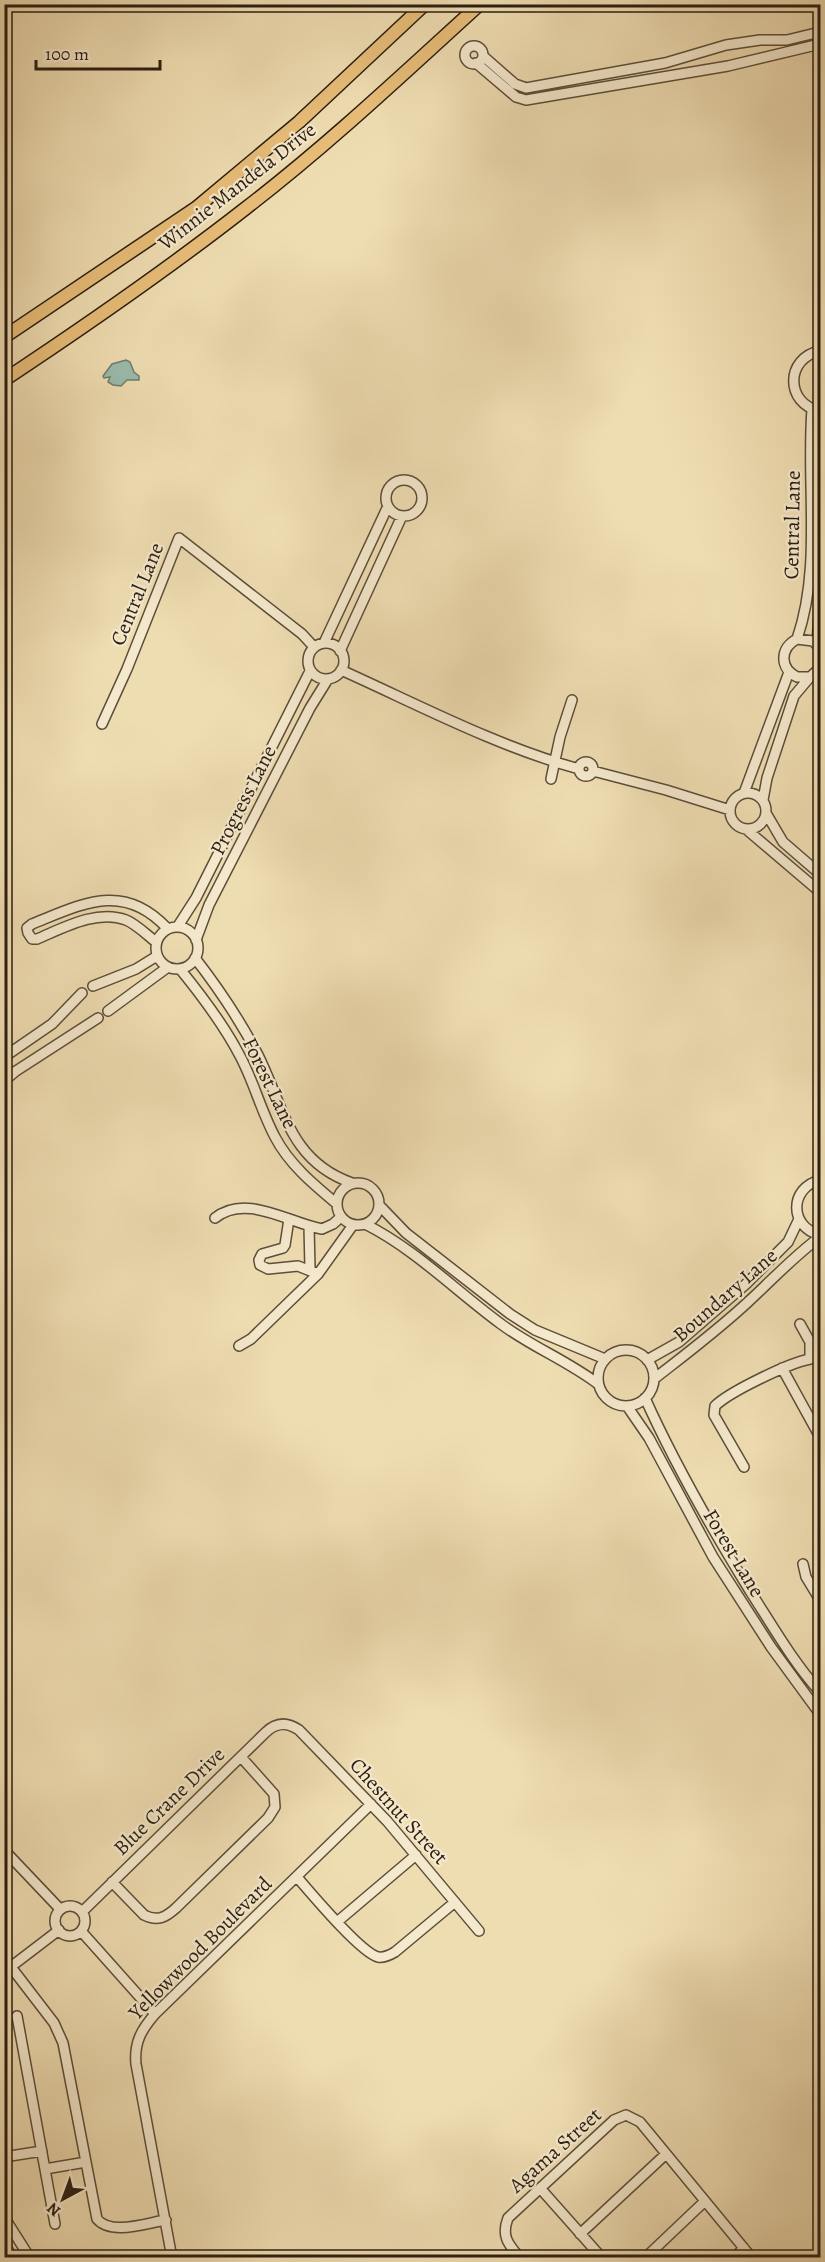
<svg xmlns="http://www.w3.org/2000/svg" width="825" height="2262" viewBox="0 0 825 2262" font-family="Alegreya,serif">
	<style>
		.water { fill: #9abcad; stroke: #6e7d6f; stroke-width: 1.5 }
		.lines { fill: none; stroke-linecap: round; stroke-linejoin: round }
		.minor-casing { stroke: #5c4e3a; stroke-width: 12 }
		.major-casing { stroke: #2b1e12; stroke-width: 15 }
		.minor { stroke: #f5e9cd; stroke-width: 9 }
		.major { stroke: #e8be79; stroke-width: 12 }
		.labels { text-anchor: middle; dominant-baseline: central; stroke-width: 4.5; stroke-linejoin: round; paint-order: stroke }
		.street-label { font-size: 21px; fill: #2b1e12; stroke: #f5e9cd }
	</style>
	<rect width="100%" height="100%" fill="#efddb2"/>
	<filter id="stains"><feTurbulence type="fractalNoise" baseFrequency=".00333" numOctaves="4"/><feColorMatrix values="0 0 0 0 .2 0 0 0 0 .09 0 0 0 0 .02 0 0 0 .5 -.17"/></filter>
	<radialGradient id="worn" r=".72"><stop offset=".6" stop-color="#630" stop-opacity="0"/><stop offset="1" stop-color="#630" stop-opacity=".3"/></radialGradient>
	<!-- water -->
	<path class="water" d="M 126,360 L 130,362 L 134,372 L 139,376 L 139,380 L 127,380 L 121,386 L 113,385 L 108,382 L 110,377 L 104,378 L 103,376 L 112,364 Z"/>
	<g class="lines">
		<!-- minor casing -->
		<g class="minor-casing">
			<path id="minor" d="M465 55a9 9 0 1 1 18 0a9 9 0 1 1-18 0Z
				M 483,56 L 515,84 L 526,88 L 665,63 L 726,45 L 760,40 L 787,40 L 820,32
				M 476,63 L 516,97 L 526,100 L 728,66 L 820,44
				M 820,351 C 785,358 785,404 820,411
				M386 498a18 18 0 1 1 36 0a18 18 0 1 1-36 0Z
				M 797,639 C 822,566 806,485 812,409
				M 324,643 L 388,506
				M308 661a18 18 0 1 1 36 0a18 18 0 1 1-36 0Z
				M 817,644 L 820,598
				M 820,648 L 813,641 L 797,639 C 780,648 779,668 797,677 L 810,677 L 820,668
				M 340,651 L 402,516
				M 341,670 C 419,705 496,746 579,769
				M 102,724 L 127,669 L 179,538 L 302,634 L 314,647
				M579 769a7 7 0 1 1 14 0a7 7 0 1 1-14 0Z
				M 593,771 L 666,790 L 730,810
				M 551,779 L 560,737 L 572,700
				M 744,793 L 789,672
				M730 811a18 18 0 1 1 36 0a18 18 0 1 1-36 0Z
				M 763,800 L 767,778 L 794,696 L 810,677
				M 766,813 L 783,842 L 820,874
				M 746,829 L 820,892
				M 178,926 L 196,898 L 310,671
				M156 948a21 21 0 1 1 42 0a21 21 0 1 1-42 0Z
				M 196,940 L 209,905 L 310,708 L 328,679
				M 156,942 C 147,935 136,924 126,920 C 97,909 63,928 37,939 L 32,939 L 28,933 L 27,928 L 32,924 C 82,904 123,881 167,928
				M 195,958 C 219,989 240,1020 258,1055 C 284,1107 289,1161 352,1183
				M 180,969 C 202,996 224,1025 240,1056 C 254,1082 261,1111 275,1137 C 289,1164 313,1184 337,1204
				M 93,986 L 136,969 L 157,956
				M 108,1011 L 168,967
				M 4,1057 L 52,1024 L 82,993
				M 4,1081 L 16,1071 L 98,1018
				M 820,1180 C 789,1188 789,1227 820,1235
				M337 1204a21 21 0 1 1 42 0a21 21 0 1 1-42 0Z
				M 380,1206 L 406,1233 L 510,1314 L 535,1330 L 605,1359
				M 215,1218 C 246,1193 289,1223 322,1229 L 333,1224 L 341,1217
				M 289,1219 L 285,1245 L 283,1248 L 262,1254 L 259,1260 L 260,1265 L 268,1269 L 298,1266 L 318,1274
				M 365,1224 C 415,1249 456,1291 501,1324 C 532,1347 568,1361 598,1384
				M 309,1226 L 310,1269
				M 239,1346 L 251,1339 L 318,1274 L 353,1225
				M598 1378a28 28 0 1 1 56 0a28 28 0 1 1-56 0Z
				M 647,1360 L 679,1342 L 746,1284 L 788,1242 L 799,1219
				M 782,1368 L 820,1437
				M 654,1379 C 686,1354 718,1330 748,1302 C 772,1280 794,1256 820,1237
				M 645,1398 C 675,1465 712,1529 750,1591 C 772,1625 793,1662 820,1692
				M 627,1406 L 649,1438 L 713,1557 L 771,1647 L 820,1714
				M 744,1467 L 714,1415 L 715,1406 C 729,1392 789,1363 810,1359 L 810,1342 L 800,1324
				M 803,1564 L 806,1577 L 820,1600
				M 4,1850 L 60,1909
				M 297,1877 C 310,1892 360,1952 378,1957 C 384,1958 390,1955 395,1952 L 455,1902
				M 112,1882 L 144,1915 C 158,1922 166,1917 176,1908 L 268,1818 L 275,1807 L 274,1794 L 241,1757
				M55 1921a15 15 0 1 1 30 0a15 15 0 1 1-30 0Z
				M 82,1912 L 265,1733 C 275,1723 286,1721 299,1730 L 387,1821 L 479,1931
				M 337,1922 L 416,1855
				M 81,1931 L 155,2014
				M 11,1967 L 54,2023 L 63,2043 L 97,2219 C 111,2236 146,2223 166,2220
				M 4,1972 L 59,1930
				M 17,2016 L 55,2224
				M 4,2157 L 42,2151
				M 45,2169 L 86,2162
				M 540,2188 L 602,2258
				M 4,2217 L 30,2258
				M 580,2234 L 666,2154
				M 4,2244 L 13,2258
				M 172,2258 L 136,2064 C 134,2043 141,2030 155,2014 L 371,1804
				M 520,2258 C 508,2244 501,2236 508,2218 L 614,2120 L 626,2115 L 640,2122 L 752,2258
				M 645,2258 L 705,2201
				M 734,2258 L 744,2248"/>
		</g>
		<!-- major casing -->
		<g class="major-casing">
			<path id="major" d="M 4,337 L 196,208 L 299,122 L 425,4
				M 4,380 C 87,325 168,269 246,208 C 328,145 403,74 480,4"/>
		</g>
		<!-- minor -->
		<use href="#minor" class="minor"/>
		<!-- major -->
		<use href="#major" class="major"/>
	</g>
	<g class="labels">
		<!-- street labels -->
		<g class="street-label">
			<text transform="translate(237 186) rotate(-38)">Winnie Mandela Drive</text>
			<text transform="translate(792 525) rotate(-89)">Central Lane</text>
			<text transform="translate(137 594) rotate(-68)">Central Lane</text>
			<text transform="translate(243 800) rotate(-63)">Progress Lane</text>
			<text transform="translate(270 1083) rotate(64)">Forest Lane</text>
			<text transform="translate(725 1295) rotate(-41)">Boundary Lane</text>
			<text transform="translate(734 1553) rotate(59)">Forest Lane</text>
			<text transform="translate(169 1801) rotate(-44)">Blue Crane Drive</text>
			<text transform="translate(399 1811) rotate(48)">Chestnut Street</text>
			<text transform="translate(200 1948) rotate(-45)">Yellowwood Boulevard</text>
			<text transform="translate(555 2150) rotate(-42)">Agama Street</text>
		</g>
	</g>
	<!-- margin -->
	<rect width="825" height="2262" fill="none" stroke="#efddb2" stroke-width="24"/>
	<rect x="6" y="6" width="813" height="2250" fill="none" stroke="#2b1e12" stroke-width="3"/>
	<rect x="12" y="12" width="801" height="2238" fill="none" stroke="#2b1e12" stroke-width="1.5"/>
	<!-- north arrow -->
	<g transform="translate(63 2199) rotate(221)" stroke="#f5e9cd" stroke-width="4.5" paint-order="stroke">
	<path d="M0-4.5L10 22L0 15L-10 22Z" fill="#2b1e12"/>
	<text y="-9" font-size="16" font-weight="bold" text-anchor="middle" fill="#2b1e12">N</text>
	</g>
	<!-- scale -->
	<path d="M36 60v9h124v-9" fill="none" stroke="#2b1e12" stroke-width="3"/>
	<text x="45" y="60" font-size="18" fill="#2b1e12" stroke="#f5e9cd" stroke-width="4.5" paint-order="stroke">100 m</text>
	<rect width="100%" height="100%" filter="url(#stains)"/>
	<rect width="100%" height="100%" fill="url(#worn)"/>
</svg>
